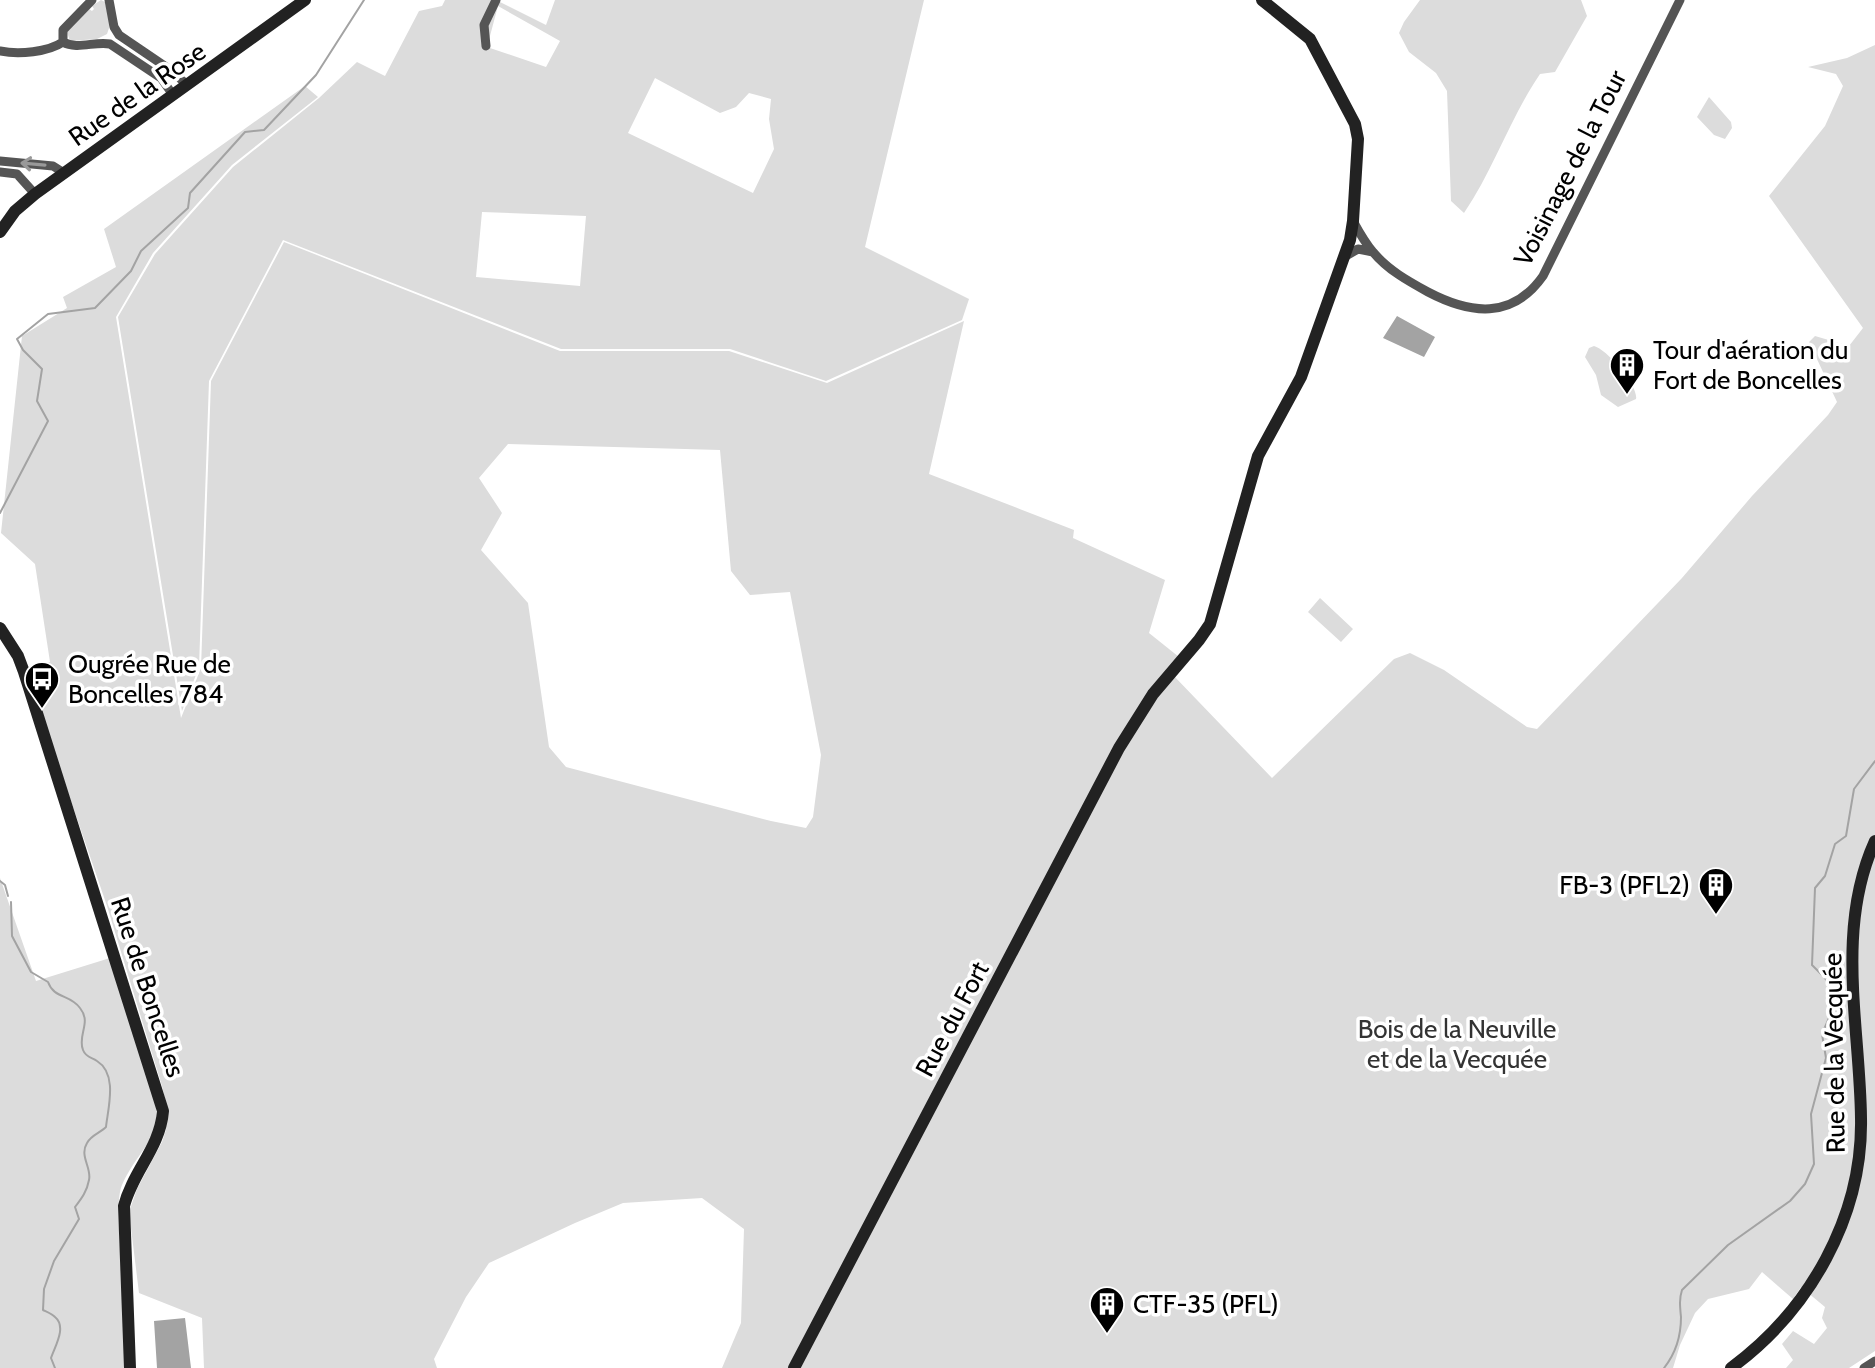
<svg xmlns="http://www.w3.org/2000/svg" width="1875" height="1368" viewBox="0 0 1875 1368" font-family="Cabin,sans-serif">
	<style>
		.green { fill: #dcdcdc; fill-rule: evenodd }
		.water { fill: #a3a3a3 }
		.lines { fill: none; stroke-linecap: round; stroke-linejoin: round }
		.stream { stroke: #a3a3a3; stroke-width: 2 }
		.street { stroke: #555; stroke-width: 9 }
		.secondary { stroke: #222; stroke-width: 12 }
		.oneway { stroke: #999 }
		.labels { text-anchor: middle; dominant-baseline: central; stroke-width: 7; stroke-linejoin: round; paint-order: stroke }
		.street-label { font-size: 26px; fill: #000; stroke: #fff }
		.poi-label { font-size: 26px; fill: #000; stroke: #fff; text-anchor: start }
		.park-label { font-size: 26px; fill: #333; stroke: #fff }
	</style>
	<rect width="100%" height="100%" fill="#fff"/>
	<!-- green -->
	<path class="green" d="M 101,0 L 105,2 L 110,25 L 107,34 L 97,39 L 70,41 L 67,32 L 89,9 L 92,11 L 94,9 L 92,6 Z
		M 445,0 L 496,0 L 546,25 L 555,0 L 924,0 L 865,247 L 969,299 L 962,320 L 826,381 L 730,349 L 561,349 L 283,240 L 209,381 L 199,667 L 182,711 L 118,317 L 155,254 L 233,167 L 319,98 L 357,62 L 385,76 L 419,11 L 442,6 ZM 498,6 L 560,41 L 546,67 L 487,47 ZM 655,78 L 720,113 L 736,107 L 749,93 L 771,99 L 769,119 L 774,149 L 753,193 L 628,133 ZM 482,212 L 586,216 L 580,286 L 476,277 Z
		M 1420,0 L 1581,0 L 1587,16 L 1555,72 L 1540,74 C 1510,118 1494,169 1464,213 L 1451,201 L 1447,91 L 1436,73 L 1409,52 L 1399,33 L 1404,22 Z
		M 1875,45 L 1875,1351 L 1849,1368 L 1786,1368 L 1793,1360 L 1782,1344 L 1793,1331 L 1814,1344 L 1827,1328 L 1822,1318 L 1825,1307 L 1801,1287 L 1793,1299 L 1762,1272 L 1749,1289 L 1708,1299 L 1695,1313 L 1680,1345 L 1673,1368 L 799,1368 L 1132,734 L 1173,675 L 1272,778 L 1394,659 L 1410,653 L 1444,670 L 1527,727 L 1537,729 L 1682,578 L 1752,496 L 1828,415 L 1837,402 L 1809,342 L 1815,336 L 1849,346 L 1863,328 L 1769,196 L 1825,126 L 1843,86 L 1836,74 L 1808,67 L 1847,58 Z
		M 305,86 L 318,97 L 232,165 L 153,253 L 116,317 L 181,718 L 201,668 L 211,381 L 284,242 L 560,351 L 729,351 L 827,383 L 964,321 L 929,474 L 1074,530 L 1073,538 L 1165,580 L 1149,633 L 1179,657 L 1149,693 L 789,1368 L 722,1368 L 741,1323 L 744,1229 L 702,1198 L 623,1203 L 575,1223 L 489,1263 L 466,1297 L 434,1359 L 437,1368 L 204,1368 L 202,1318 L 139,1293 L 129,1212 L 137,1189 L 162,1142 L 166,1130 L 168,1112 L 162,1086 L 107,906 L 26,670 L 50,662 L 35,564 L 1,533 L 22,336 L 67,308 L 63,297 L 116,267 L 104,229 ZM 508,444 L 720,450 L 731,571 L 750,595 L 790,592 L 821,755 L 813,817 L 806,828 L 771,821 L 566,767 L 549,747 L 528,603 L 481,550 L 502,513 L 479,478 Z
		M 1709,97 L 1731,122 L 1732,128 L 1725,139 L 1714,135 L 1697,117 Z
		M 1594,346 C 1607,349 1639,387 1636,399 L 1618,407 L 1601,395 L 1596,375 L 1585,357 L 1589,348 Z
		M 1320,598 L 1353,629 L 1341,642 L 1308,612 Z
		M 0,878 L 36,981 L 110,958 L 155,1095 C 162,1142 139,1147 122,1185 C 119,1192 119,1202 118,1210 L 126,1368 L 0,1368 Z"/>
	<!-- water -->
	<path class="water" d="M 1397,316 L 1435,337 L 1424,357 L 1383,338 Z
		M 185,1318 L 191,1368 L 157,1368 L 154,1321 Z"/>
	<g class="lines">
		<!-- stream -->
		<path class="stream" d="M 0,513 L 48,421 L 37,401 L 42,369 L 23,350 L 17,339 L 48,314 L 95,308 L 131,271 L 141,251 L 188,208 L 190,193 L 245,132 L 264,130 L 316,75 L 364,0
			M 0,881 L 5,885 L 8,896
			M 11,902 L 12,936 L 31,972 L 48,982 C 54,999 70,994 80,1008 C 92,1023 77,1035 83,1050 C 86,1058 92,1057 97,1061 C 118,1074 108,1108 106,1127 C 100,1133 91,1135 87,1143 C 79,1156 92,1168 89,1180 C 87,1191 82,1198 75,1207 L 79,1219 L 54,1261 L 44,1289 L 43,1310 C 47,1312 52,1314 55,1317 C 67,1327 55,1346 51,1358 L 55,1368
			M 1664,1368 C 1676,1353 1681,1336 1681,1317 C 1680,1307 1679,1299 1682,1290 L 1728,1245 L 1790,1201 L 1805,1184 L 1814,1164 L 1811,1114 L 1826,1058 L 1822,1034 L 1829,1018 L 1831,989 L 1825,978 L 1812,965 L 1815,888 L 1825,876 L 1835,844 L 1846,836 L 1854,789 L 1875,761"/>
		<!-- street -->
		<path class="street" d="M 109,0 L 114,27 L 119,35 L 172,71 L 187,85
			M 63,42 C 77,50 95,41 110,44 L 161,78 L 173,95
			M 63,42 L 63,30 L 92,0
			M 486,46 L 484,25 L 496,0
			M 0,51 C 19,55 48,52 63,42
			M 0,161 L 53,166 L 64,173
			M 0,172 L 17,174 L 35,194
			M 1353,221 C 1359,232 1365,243 1373,252 C 1388,270 1408,281 1428,292 C 1470,314 1512,320 1543,276 L 1680,0
			M 1344,257 L 1358,249 L 1373,252
			M 1864,1368 L 1875,1361"/>
		<!-- secondary -->
		<path class="secondary" d="M 0,232 L 15,211 L 35,194 L 305,0
			M 0,628 L 18,656 L 24,672 L 163,1111 C 160,1148 133,1171 124,1206 L 130,1368
			M 794,1368 L 1119,748 L 1153,694 L 1199,640 L 1210,624 L 1258,456 L 1301,377 L 1350,240 L 1353,221 L 1358,139 L 1355,124 L 1310,39 L 1262,0
			M 1731,1368 C 1809,1311 1863,1217 1861,1118 C 1860,1027 1835,929 1875,841"/>
	</g>
	<!-- one-way arrows -->
	<defs><path id="oneway-shaft" d="M-6 0H5M1.5-3L5.5 0L1.5 3" fill="none" stroke-width="1.6" stroke-linecap="round" stroke-linejoin="round" transform="scale(2)"/></defs>
	<use class="oneway" href="#oneway-shaft" transform="translate(33 164) rotate(-175)"/>
	<!-- icons -->
	<defs>
		<g id="building-pin" transform="scale(1.8)"><path d="M0 17L-7.5 6A9.5 9.5 0 1 1 7.5 6Z" fill="#000" stroke="#fff"/><path d="M-4-6H4V6H1V3H-1V6H-4ZM-2.5-4.3h1.7v1.8h-1.7ZM.8-4.3h1.7v1.8H.8ZM-2.5-1h1.7V.8h-1.7ZM.8-1h1.7V.8H.8Z" fill="#fff"/></g>
		<g id="bus-pin" transform="scale(1.8)"><path d="M0 17L-7.5 6A9.5 9.5 0 1 1 7.5 6Z" fill="#000" stroke="#fff"/><path d="M-5-6H5V4H4V6H2V4H-2V6H-4V4H-5ZM-3.5-4V0h7V-4ZM-3.5 1.2v1.5H-2V1.2ZM2 1.2v1.5H3.5V1.2Z" fill="#fff"/></g>
	</defs>
	<g fill-rule="evenodd">
		<use href="#building-pin" x="1627" y="365"/>
		<use href="#bus-pin" x="42" y="679"/>
		<use href="#building-pin" x="1716" y="885"/>
		<use href="#building-pin" x="1107" y="1304"/>
	</g>
	<g class="labels">
		<!-- street labels -->
		<g class="street-label">
			<text transform="translate(137 94) rotate(-35)">Rue de la Rose</text>
			<text transform="translate(1570 168) rotate(-63)">Voisinage de la Tour</text>
			<text transform="translate(148 987) rotate(72)">Rue de Boncelles</text>
			<text transform="translate(952 1019) rotate(-62)">Rue du Fort</text>
			<text transform="translate(1834 1053) rotate(-91)">Rue de la Vecquée</text>
		</g>
		<!-- poi labels -->
		<g class="poi-label">
			<text x="1653" y="350">Tour d'aération du<tspan x="1653" dy="30">Fort de Boncelles</tspan></text>
			<text x="68" y="664">Ougrée Rue de<tspan x="68" dy="30">Boncelles 784</tspan></text>
			<text x="1690" y="885" text-anchor="end">FB-3 (PFL2)</text>
			<text x="1133" y="1304">CTF-35 (PFL)</text>
		</g>
		<!-- park labels -->
		<g class="park-label">
			<text x="1457" y="1029">Bois de la Neuville<tspan x="1457" dy="30">et de la Vecquée</tspan></text>
		</g>
	</g>
</svg>
